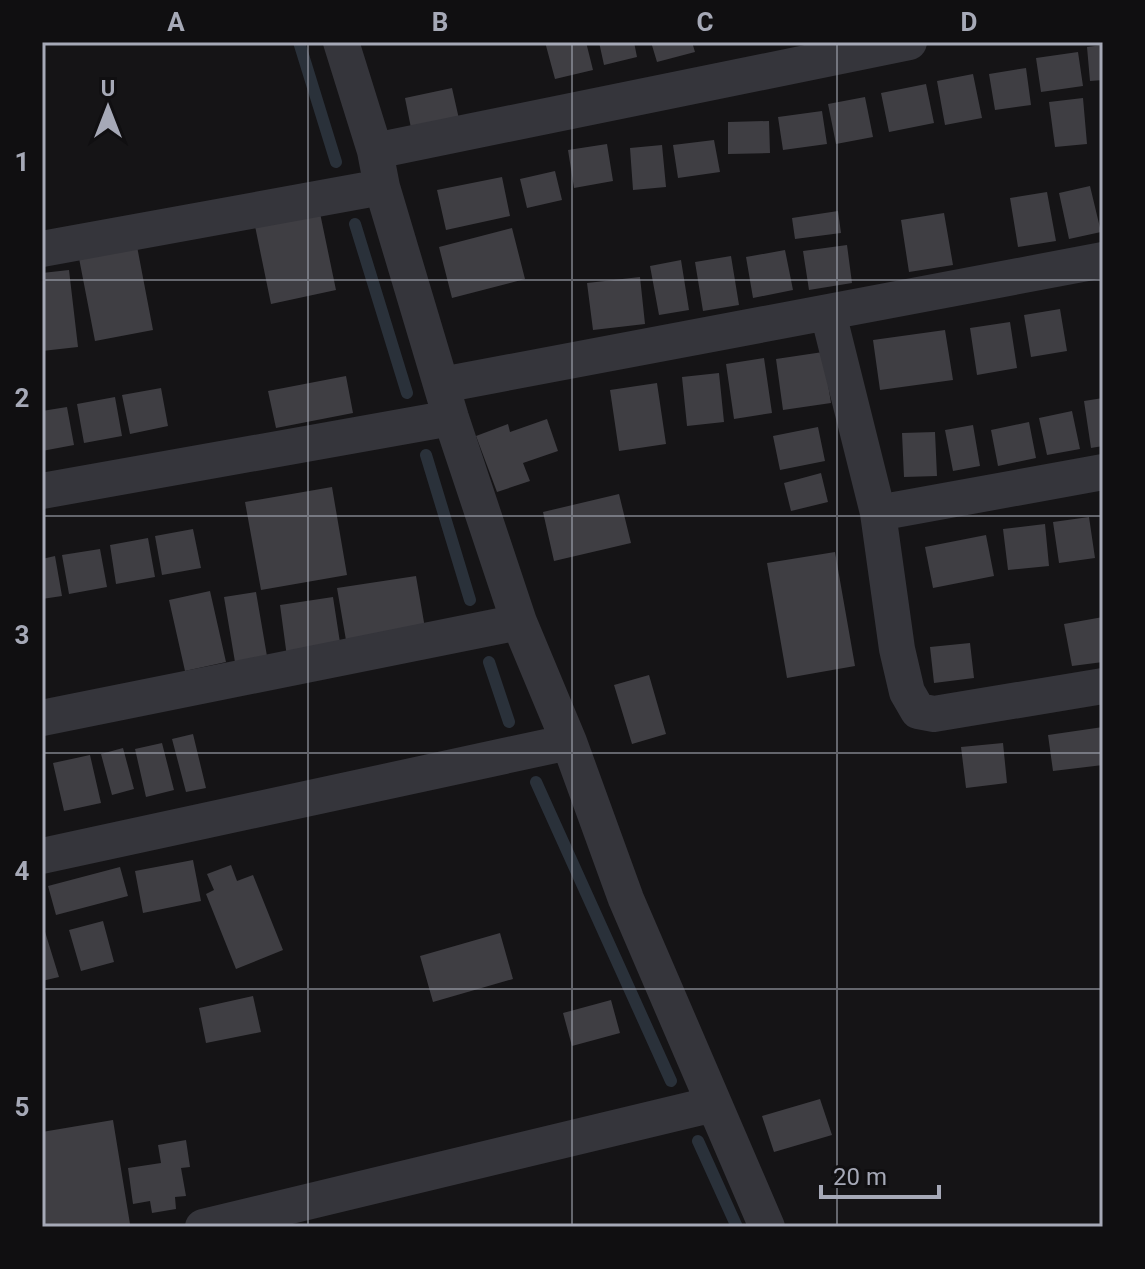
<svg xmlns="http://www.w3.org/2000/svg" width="1145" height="1269" viewBox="0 0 1145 1269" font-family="Roboto,sans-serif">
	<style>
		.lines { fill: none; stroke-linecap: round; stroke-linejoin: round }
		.stream { stroke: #2a313a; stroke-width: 12 }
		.building { fill: #3f3e43 }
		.minor { stroke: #35353b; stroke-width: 36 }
		.grid { fill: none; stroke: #a6a9b7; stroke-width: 2; stroke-opacity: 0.55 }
		.neatline { fill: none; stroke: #a6a9b7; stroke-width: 3 }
		.grid-label { font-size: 26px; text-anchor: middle; font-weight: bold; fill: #a6a9b7 }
	</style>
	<rect width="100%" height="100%" fill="#151416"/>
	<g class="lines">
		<!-- stream -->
		<path class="stream" d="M 299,42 L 336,162
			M 355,224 L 407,393
			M 426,455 L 470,600
			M 489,662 L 509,722
			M 536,782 L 671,1081
			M 698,1141 L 737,1227"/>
	</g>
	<!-- building -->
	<path class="building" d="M 545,42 L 586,42 L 593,70 L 555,79 Z
		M 599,42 L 634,42 L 637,57 L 604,65 Z
		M 651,42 L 692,42 L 695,52 L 657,62 Z
		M 1103,45 L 1103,80 L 1090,81 L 1087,47 Z
		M 1078,52 L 1083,86 L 1041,92 L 1036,58 Z
		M 1026,68 L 1031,105 L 995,110 L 989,74 Z
		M 973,74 L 982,118 L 945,125 L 937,81 Z
		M 926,84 L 934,123 L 889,132 L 881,93 Z
		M 452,88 L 459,119 L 411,128 L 405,98 Z
		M 865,97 L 873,137 L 836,144 L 828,104 Z
		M 1083,98 L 1087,144 L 1055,147 L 1049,102 Z
		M 822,111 L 827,144 L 783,150 L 778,117 Z
		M 769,121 L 770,153 L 728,154 L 728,122 Z
		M 714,140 L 720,172 L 678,178 L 673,145 Z
		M 607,144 L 613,181 L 574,188 L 568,150 Z
		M 662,145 L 666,187 L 633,190 L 630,148 Z
		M 555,171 L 562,200 L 527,208 L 520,179 Z
		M 502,177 L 510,216 L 446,230 L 437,190 Z
		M 1090,186 L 1101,232 L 1069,239 L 1059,193 Z
		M 1047,192 L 1056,241 L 1018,247 L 1010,198 Z
		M 838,211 L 841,233 L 795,239 L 792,218 Z
		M 320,213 L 336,290 L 271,304 L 255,226 Z
		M 944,213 L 953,265 L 909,272 L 901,220 Z
		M 512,228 L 525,279 L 452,298 L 439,247 Z
		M 136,241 L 153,330 L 95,341 L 78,253 Z
		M 847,245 L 852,283 L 809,290 L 803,251 Z
		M 785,250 L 793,290 L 753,298 L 746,257 Z
		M 731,256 L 739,305 L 703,311 L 695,262 Z
		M 681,260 L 689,310 L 659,315 L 650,266 Z
		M 69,270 L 78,347 L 42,351 L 42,273 Z
		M 640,277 L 645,324 L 593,330 L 587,283 Z
		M 1060,309 L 1067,351 L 1031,357 L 1024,315 Z
		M 1010,322 L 1017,368 L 977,375 L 970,328 Z
		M 945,330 L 953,380 L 880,390 L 873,340 Z
		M 823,352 L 831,403 L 783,410 L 776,359 Z
		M 764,358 L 772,413 L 734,419 L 726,364 Z
		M 719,373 L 724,422 L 687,426 L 682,377 Z
		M 346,376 L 353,413 L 276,428 L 268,391 Z
		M 657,383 L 666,444 L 619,451 L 610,390 Z
		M 161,388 L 168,426 L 130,434 L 122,395 Z
		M 115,397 L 122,436 L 84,443 L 77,404 Z
		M 1103,398 L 1103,446 L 1091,448 L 1084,401 Z
		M 67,407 L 74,445 L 42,451 L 42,411 Z
		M 1072,411 L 1080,449 L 1047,455 L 1039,418 Z
		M 547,419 L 558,451 L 523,463 L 530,481 L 497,492 L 476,436 L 508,424 L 510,432 Z
		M 1029,422 L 1036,458 L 998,466 L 991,430 Z
		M 973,425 L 980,466 L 953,471 L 945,430 Z
		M 818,427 L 825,461 L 780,470 L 773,436 Z
		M 935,432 L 937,476 L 904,477 L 902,433 Z
		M 821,473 L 828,502 L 791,511 L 784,483 Z
		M 332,487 L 347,575 L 261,590 L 245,502 Z
		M 619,494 L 631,543 L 554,561 L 543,512 Z
		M 1089,517 L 1095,558 L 1059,563 L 1053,522 Z
		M 1045,524 L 1049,566 L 1008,570 L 1003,529 Z
		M 193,529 L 201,568 L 162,575 L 155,536 Z
		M 986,535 L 994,576 L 933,588 L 925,547 Z
		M 148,538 L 155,577 L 116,584 L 110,545 Z
		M 100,549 L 107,587 L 69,594 L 62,555 Z
		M 835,552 L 855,666 L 787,678 L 767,563 Z
		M 55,556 L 62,596 L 42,599 L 42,559 Z
		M 416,576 L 426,634 L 347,646 L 337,588 Z
		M 210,591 L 226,662 L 185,671 L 169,600 Z
		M 256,592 L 268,662 L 236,668 L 224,597 Z
		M 333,597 L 341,649 L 287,657 L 280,605 Z
		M 1103,617 L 1103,662 L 1072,666 L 1064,624 Z
		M 970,643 L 974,678 L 934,683 L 930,647 Z
		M 649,675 L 666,734 L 632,744 L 614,685 Z
		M 1103,727 L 1103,765 L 1053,771 L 1048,735 Z
		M 193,734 L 206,788 L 186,792 L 172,739 Z
		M 162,743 L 174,790 L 146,797 L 135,749 Z
		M 1003,743 L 1007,783 L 966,788 L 961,747 Z
		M 123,748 L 134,789 L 112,795 L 101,754 Z
		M 90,755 L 101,803 L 64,811 L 53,763 Z
		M 193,860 L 201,901 L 143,913 L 135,871 Z
		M 231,865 L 237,881 L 253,875 L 283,950 L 236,969 L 206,894 L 214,890 L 207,874 Z
		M 120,867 L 128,896 L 56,915 L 48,886 Z
		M 103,921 L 114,962 L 81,971 L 69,930 Z
		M 42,922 L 59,977 L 42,981 Z
		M 500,933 L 513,979 L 433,1002 L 420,956 Z
		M 253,996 L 261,1032 L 206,1043 L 199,1008 Z
		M 611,1000 L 620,1033 L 572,1046 L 563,1013 Z
		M 820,1099 L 832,1135 L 774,1152 L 762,1116 Z
		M 113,1120 L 130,1224 L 113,1227 L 42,1227 L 42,1132 Z
		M 186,1140 L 190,1167 L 181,1168 L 186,1196 L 175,1197 L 176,1209 L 152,1213 L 150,1201 L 133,1204 L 128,1168 L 161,1163 L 158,1145 Z"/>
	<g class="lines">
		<!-- minor -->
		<path class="minor" d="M 341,42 L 375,151 L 382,187 L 451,418 L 519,622 L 569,742 L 626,899 L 767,1227
			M 375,151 L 909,42
			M 42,249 L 382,187
			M 828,313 L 878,513 L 897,649 L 907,692 L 918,711 L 934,714 L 1103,686
			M 442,385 L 1103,260
			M 42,491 L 451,418
			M 878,513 L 1103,472
			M 42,718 L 519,622
			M 42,856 L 569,742
			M 203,1227 L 714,1104"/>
	</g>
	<!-- grid -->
	<path class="grid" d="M 308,42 L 308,1227M 572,42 L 572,1227M 837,42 L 837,1227M 42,280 L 1103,280M 42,516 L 1103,516M 42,753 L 1103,753M 42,989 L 1103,989"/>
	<!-- border -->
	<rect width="1145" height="1269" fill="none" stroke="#100f11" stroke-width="88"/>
	<!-- north arrow -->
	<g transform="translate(108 108)" stroke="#100f11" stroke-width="6" paint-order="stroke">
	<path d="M0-6L14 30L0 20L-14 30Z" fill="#a6a9b7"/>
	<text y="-12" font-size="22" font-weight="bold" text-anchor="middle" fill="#a6a9b7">U</text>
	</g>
	<!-- scale -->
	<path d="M821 1185v12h118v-12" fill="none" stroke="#a6a9b7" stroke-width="4"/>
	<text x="833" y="1185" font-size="24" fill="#a6a9b7" stroke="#100f11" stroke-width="6" paint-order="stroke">20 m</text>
	<rect x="44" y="44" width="1057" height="1181" class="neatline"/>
	<g class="grid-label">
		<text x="176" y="31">A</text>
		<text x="440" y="31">B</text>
		<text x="705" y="31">C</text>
		<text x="969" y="31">D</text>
		<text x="22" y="171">1</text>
		<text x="22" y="407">2</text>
		<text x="22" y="644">3</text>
		<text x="22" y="880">4</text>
		<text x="22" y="1116">5</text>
	</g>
</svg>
